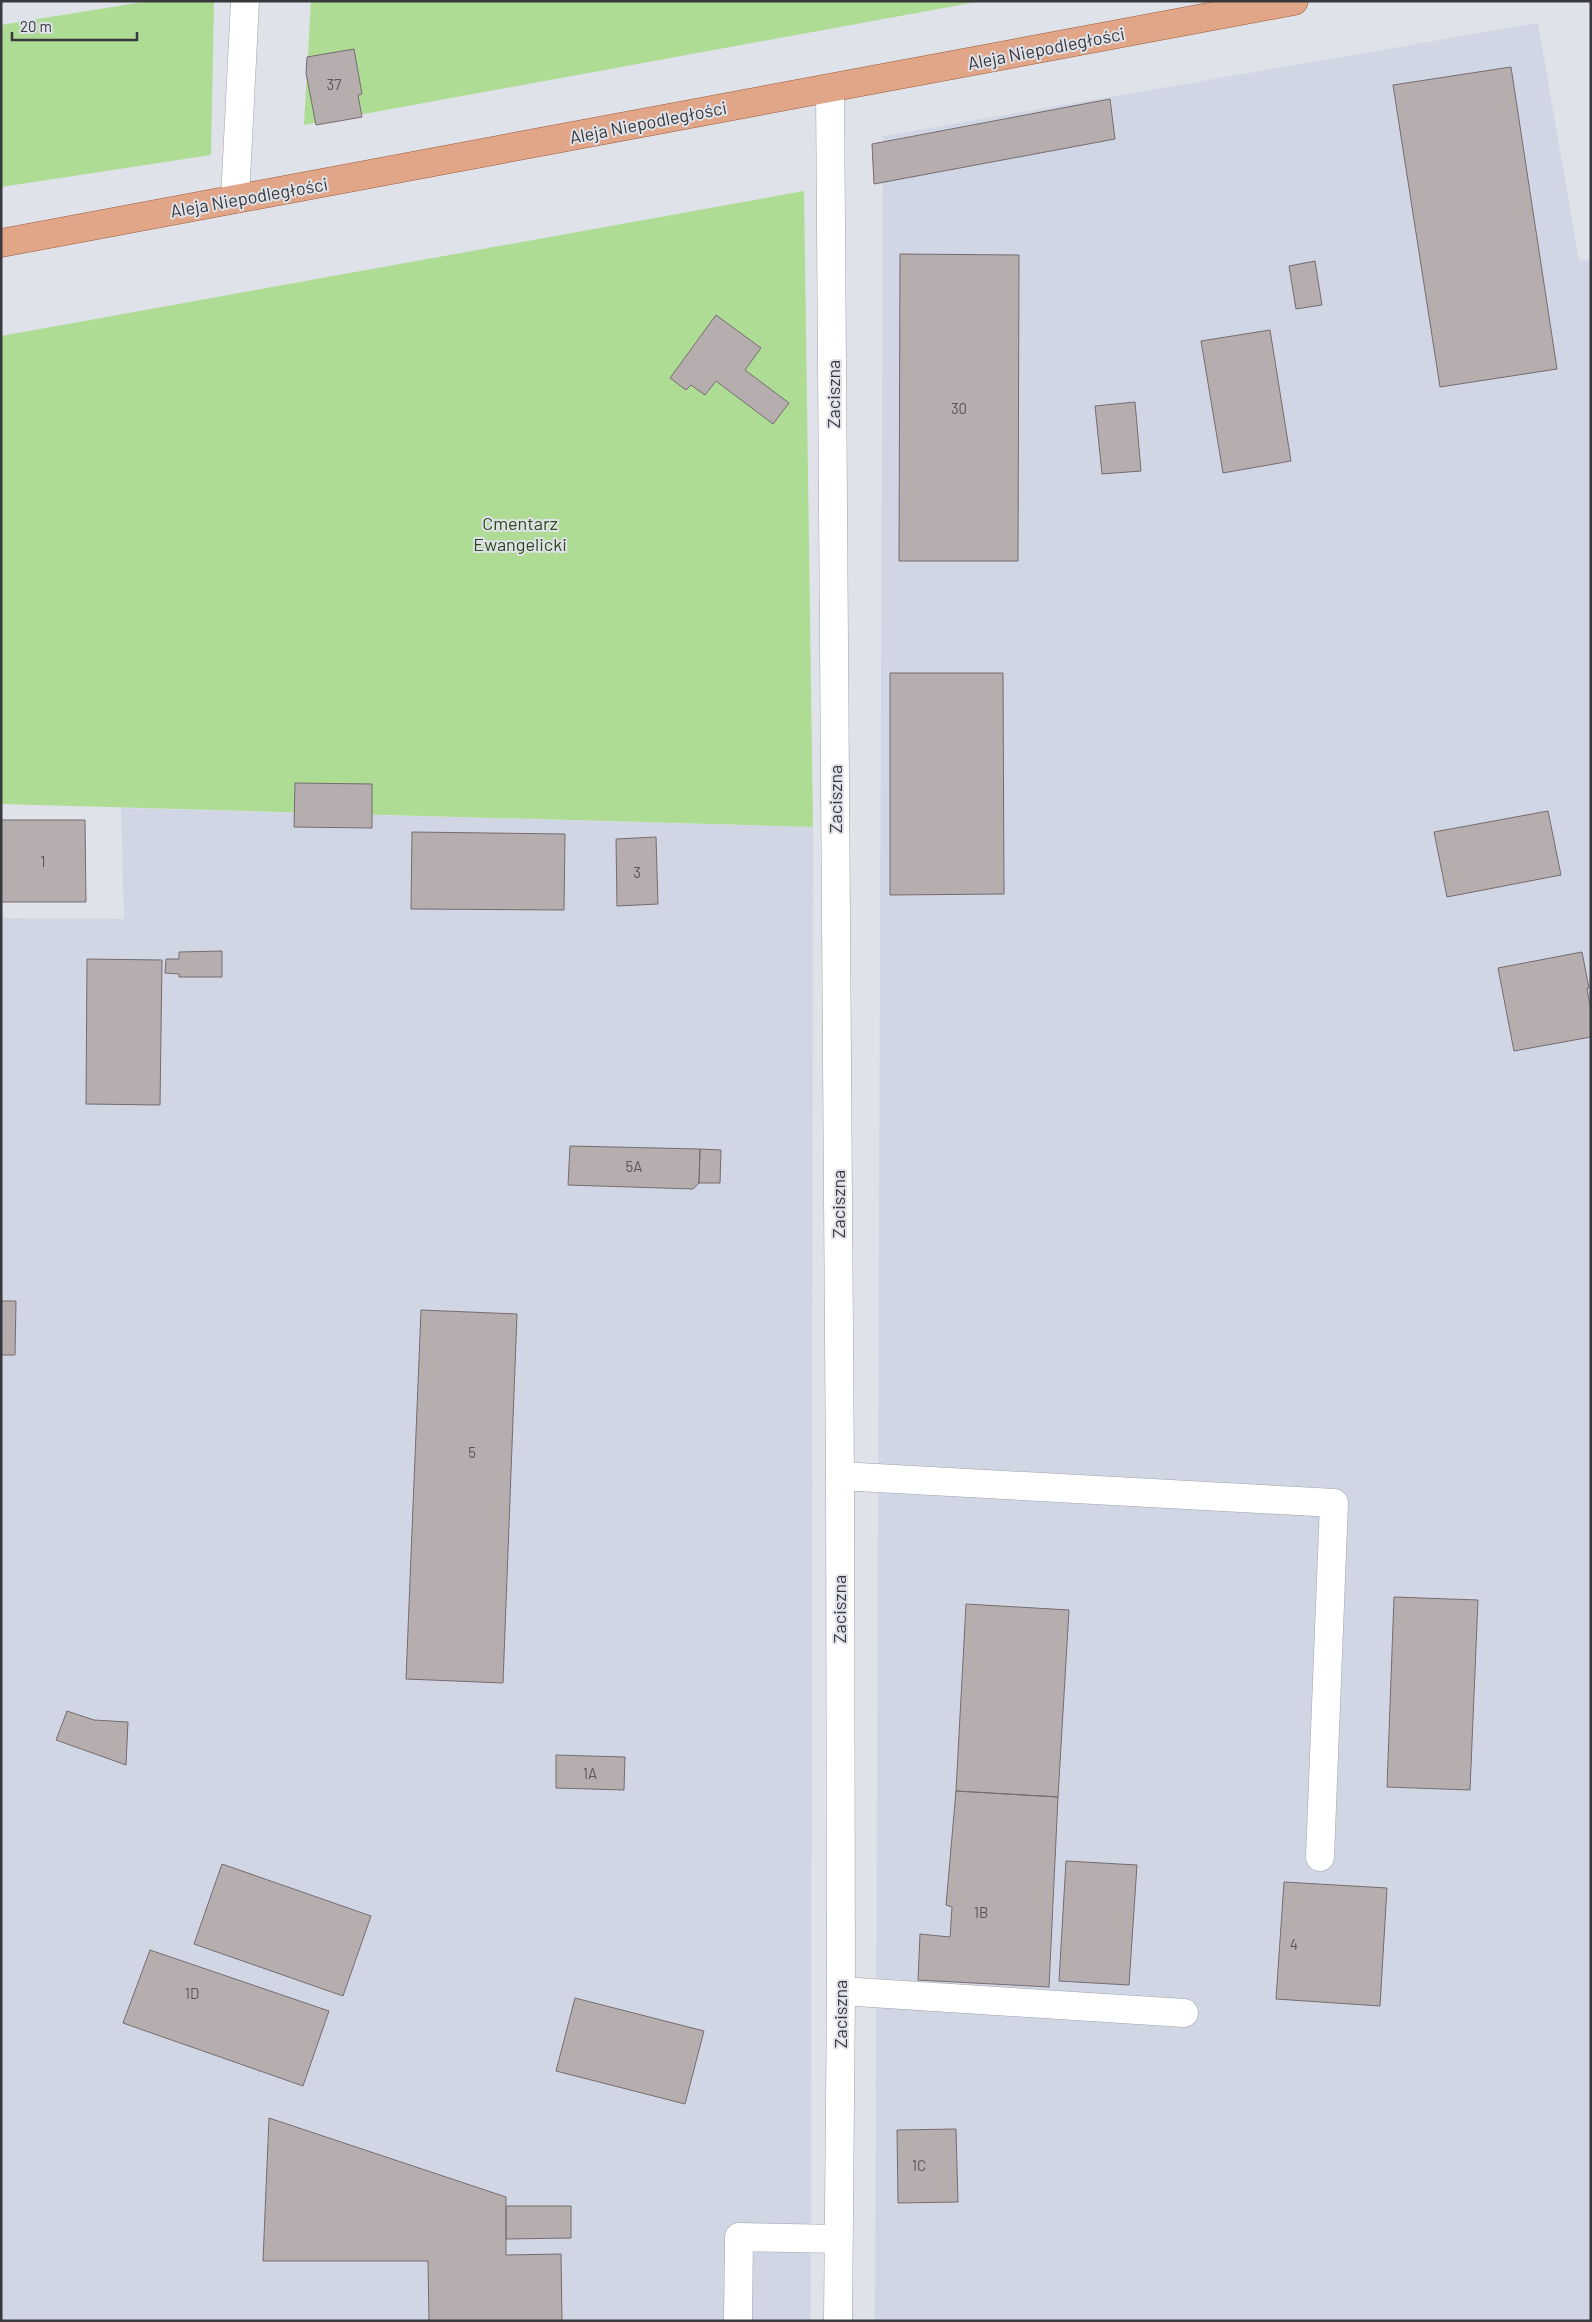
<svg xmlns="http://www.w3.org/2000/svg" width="1592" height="2322" viewBox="0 0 1592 2322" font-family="Barlow,sans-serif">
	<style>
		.built { fill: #d1d6e5 }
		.green { fill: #aedc94 }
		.building { fill: #b6adaf; stroke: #756c6f }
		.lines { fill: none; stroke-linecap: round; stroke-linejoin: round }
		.minor-casing { stroke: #a0a3aa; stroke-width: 29 }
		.major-casing { stroke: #985a39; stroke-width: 29 }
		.minor { stroke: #fff; stroke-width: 28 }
		.major { stroke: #e0a687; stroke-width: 28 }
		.labels { text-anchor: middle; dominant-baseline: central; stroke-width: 4; stroke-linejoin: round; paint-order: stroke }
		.number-label { font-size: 15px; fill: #585659 }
		.street-label { font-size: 18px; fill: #38393c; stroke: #e0e2ea }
		.park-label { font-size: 18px; fill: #2c4918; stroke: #e0e2ea }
	</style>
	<rect width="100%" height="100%" fill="#e0e2ea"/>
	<!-- built -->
	<path class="built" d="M 1538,23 L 1579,261 L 1591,260 L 1591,2321 L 875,2321 L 883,136 Z
		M 121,808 L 813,827 L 811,2321 L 1,2321 L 1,918 L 124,919 Z"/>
	<!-- green -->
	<path class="green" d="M 149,1 L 214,1 L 211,155 L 1,187 L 1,25 Z
		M 311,1 L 982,1 L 304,125 Z
		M 804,191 L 813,827 L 1,804 L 1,336 Z"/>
	<!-- building -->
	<path class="building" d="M 354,49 L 362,94 L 358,95 L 362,117 L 316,125 L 306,73 L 307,57 Z
		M 1511,67 L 1557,369 L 1440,387 L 1393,85 Z
		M 1110,99 L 1115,139 L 874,184 L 872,144 Z
		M 900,254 L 1019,255 L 1018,561 L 899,561 Z
		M 1315,261 L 1322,305 L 1296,309 L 1289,266 Z
		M 716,315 L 761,348 L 745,370 L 789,403 L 773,424 L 716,381 L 705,395 L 691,385 L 686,390 L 670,378 Z
		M 1270,330 L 1291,461 L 1223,473 L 1201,341 Z
		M 1135,402 L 1141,471 L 1102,474 L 1095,406 Z
		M 890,673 L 1003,673 L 1004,894 L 890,895 Z
		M 295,783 L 372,784 L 372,828 L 294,827 Z
		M 1548,811 L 1561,875 L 1447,897 L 1434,832 Z
		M 1,820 L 85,820 L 86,902 L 1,902 Z
		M 412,832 L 565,834 L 564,910 L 411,909 Z
		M 656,837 L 658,904 L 617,906 L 616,839 Z
		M 222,951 L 222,977 L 179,977 L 179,974 L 165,973 L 166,959 L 179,959 L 179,952 Z
		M 1582,952 L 1589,988 L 1587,988 L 1591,1011 L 1591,1037 L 1514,1051 L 1498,968 Z
		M 87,959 L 162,960 L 160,1105 L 86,1104 Z
		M 570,1146 L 700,1149 L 699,1183 L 693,1189 L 568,1185 Z
		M 700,1149 L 721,1150 L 720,1183 L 699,1183 Z
		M 1,1301 L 16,1301 L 15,1355 L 1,1355 Z
		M 421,1310 L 517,1314 L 503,1683 L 406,1679 Z
		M 1394,1597 L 1478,1600 L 1470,1790 L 1387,1787 Z
		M 966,1604 L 1069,1610 L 1058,1797 L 956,1791 Z
		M 67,1711 L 94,1720 L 128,1722 L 126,1765 L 56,1740 Z
		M 556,1755 L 625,1757 L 624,1790 L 556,1788 Z
		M 956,1791 L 1058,1797 L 1049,1987 L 918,1980 L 920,1934 L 950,1937 L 952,1907 L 946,1905 Z
		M 1066,1861 L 1137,1865 L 1129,1985 L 1059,1981 Z
		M 222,1864 L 371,1916 L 343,1996 L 194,1944 Z
		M 1284,1882 L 1387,1888 L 1380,2006 L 1276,1999 Z
		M 150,1950 L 329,2011 L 303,2086 L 123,2023 Z
		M 575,1998 L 704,2031 L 685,2104 L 556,2071 Z
		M 269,2118 L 506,2197 L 506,2255 L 561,2254 L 562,2321 L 429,2321 L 428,2261 L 263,2261 Z
		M 956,2129 L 958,2202 L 898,2203 L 897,2130 Z
		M 506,2206 L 571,2206 L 571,2238 L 506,2239 Z"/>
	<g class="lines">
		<!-- minor casing -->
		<g class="minor-casing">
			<path id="minor" d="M 830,88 L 840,1476 L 841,1991 L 838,2321
				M 235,199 L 245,1
				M 840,1476 L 1334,1503 L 1320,1857
				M 841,1991 L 1184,2013
				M 738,2321 L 739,2237 L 839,2239"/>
		</g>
		<!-- major casing -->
		<g class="major-casing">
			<path id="major" d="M 1,243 L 1294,1"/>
		</g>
		<!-- minor -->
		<use href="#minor" class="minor"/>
		<!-- major -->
		<use href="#major" class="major"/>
	</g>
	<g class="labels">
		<!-- number labels -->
		<g class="number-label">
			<text x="334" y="84">37</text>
			<text x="959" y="408">30</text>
			<text x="43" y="861">1</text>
			<text x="637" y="872">3</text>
			<text x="634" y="1166">5A</text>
			<text x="472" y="1452">5</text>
			<text x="590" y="1773">1A</text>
			<text x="981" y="1912">1B</text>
			<text x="1294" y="1944">4</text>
			<text x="192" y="1993">1D</text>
			<text x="919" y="2165">1C</text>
		</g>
		<!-- street labels -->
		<g class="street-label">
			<text transform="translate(1046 48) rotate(-11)">Aleja Niepodległości</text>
			<text transform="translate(648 122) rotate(-11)">Aleja Niepodległości</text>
			<text transform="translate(249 197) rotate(-10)">Aleja Niepodległości</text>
			<text transform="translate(833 394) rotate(-90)">Zaciszna</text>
			<text transform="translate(835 799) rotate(-90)">Zaciszna</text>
			<text transform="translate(838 1204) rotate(-90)">Zaciszna</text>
			<text transform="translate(839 1609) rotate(-90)">Zaciszna</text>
			<text transform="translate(840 2014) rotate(-90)">Zaciszna</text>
		</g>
		<!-- park labels -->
		<g class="park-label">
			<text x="520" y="523">Cmentarz<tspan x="520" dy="21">Ewangelicki</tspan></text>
		</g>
	</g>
	<!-- border -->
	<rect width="1592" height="2322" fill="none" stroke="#38393c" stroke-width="5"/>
	<!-- scale -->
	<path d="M12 32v8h125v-8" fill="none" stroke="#38393c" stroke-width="2.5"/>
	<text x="20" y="32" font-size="15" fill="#38393c" stroke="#e0e2ea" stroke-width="4" paint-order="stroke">20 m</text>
</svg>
